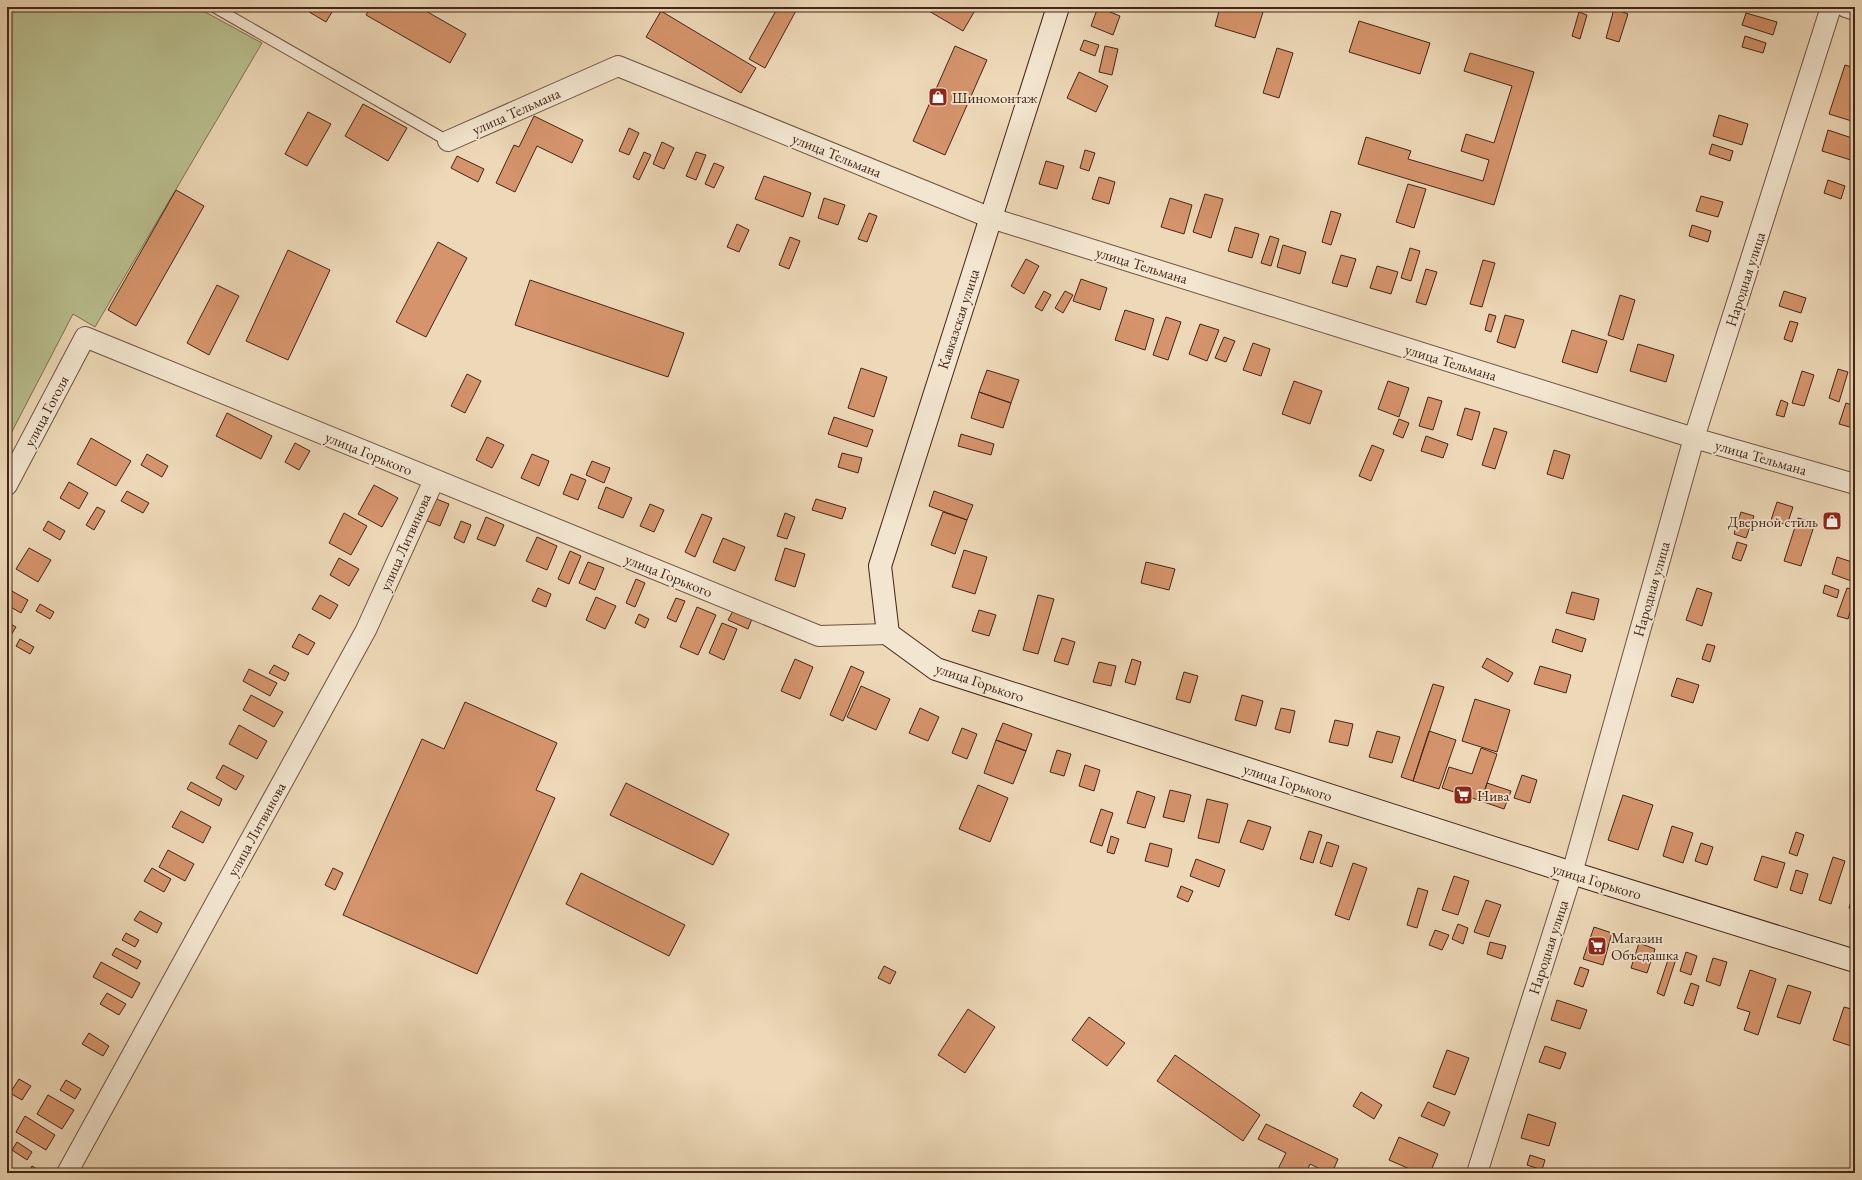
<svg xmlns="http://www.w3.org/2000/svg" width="1862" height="1180" viewBox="0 0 1862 1180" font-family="'EB Garamond',serif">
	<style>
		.green { fill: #b9be8e; stroke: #7e7252 }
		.building { fill: #d5946b; stroke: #442617 }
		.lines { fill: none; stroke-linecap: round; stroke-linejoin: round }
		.lane-casing { stroke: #6e523f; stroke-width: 12 }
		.street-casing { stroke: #6e523f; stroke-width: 22 }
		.secondary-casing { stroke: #442617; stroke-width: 24 }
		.lane { stroke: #f3e6d0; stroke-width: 10 }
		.street { stroke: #f3e6d0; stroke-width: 20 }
		.secondary { stroke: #f3e6d0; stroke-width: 22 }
		.labels { text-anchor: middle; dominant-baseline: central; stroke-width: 3.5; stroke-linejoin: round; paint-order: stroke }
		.poi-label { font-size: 15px; fill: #442617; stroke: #f3e6d0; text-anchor: start }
		.street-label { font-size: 15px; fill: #442617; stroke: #f3e6d0 }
	</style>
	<rect width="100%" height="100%" fill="#edd8b7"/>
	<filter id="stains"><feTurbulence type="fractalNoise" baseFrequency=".005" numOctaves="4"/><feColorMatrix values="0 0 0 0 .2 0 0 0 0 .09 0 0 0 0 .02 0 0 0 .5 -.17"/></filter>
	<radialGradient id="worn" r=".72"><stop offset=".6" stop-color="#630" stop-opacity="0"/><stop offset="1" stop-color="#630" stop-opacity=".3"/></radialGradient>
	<!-- green -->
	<path class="green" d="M 7,7 L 196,7 L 262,43 L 95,327 L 73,314 L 7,441 Z"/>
	<!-- building -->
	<path class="building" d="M 301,7 L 335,7 L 326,22 Z
		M 371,7 L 419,7 L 466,34 L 450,63 L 366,15 Z
		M 778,7 L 798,7 L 765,68 L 749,59 Z
		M 922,7 L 977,7 L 963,31 Z
		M 1098,7 L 1120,16 L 1113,35 L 1091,26 Z
		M 1220,7 L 1247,7 L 1263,12 L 1255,38 L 1215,26 Z
		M 1614,9 L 1628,14 L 1619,42 L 1606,38 Z
		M 661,11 L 756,68 L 741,93 L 646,37 Z
		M 1579,12 L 1587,15 L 1580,39 L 1572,36 Z
		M 1746,13 L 1777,22 L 1773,35 L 1742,25 Z
		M 1359,21 L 1430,43 L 1420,74 L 1349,52 Z
		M 1745,36 L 1766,43 L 1763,53 L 1742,47 Z
		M 1084,40 L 1099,45 L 1095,56 L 1080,50 Z
		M 955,46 L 987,60 L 945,155 L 913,141 Z
		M 1105,46 L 1118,49 L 1112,75 L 1099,72 Z
		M 1277,48 L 1293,53 L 1279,98 L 1263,93 Z
		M 1470,53 L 1534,72 L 1494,205 L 1358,164 L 1366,137 L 1411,151 L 1408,159 L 1483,181 L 1489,160 L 1461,151 L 1466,134 L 1494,143 L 1512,86 L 1464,71 Z
		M 1845,65 L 1855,68 L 1855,122 L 1829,114 Z
		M 1079,72 L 1108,86 L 1096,112 L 1067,98 Z
		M 363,104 L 407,128 L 388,161 L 345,136 Z
		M 308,112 L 331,124 L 307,166 L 285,154 Z
		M 1719,115 L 1748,124 L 1742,145 L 1713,136 Z
		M 534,116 L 583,140 L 572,163 L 537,146 L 515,192 L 496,183 L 514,145 L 519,147 Z
		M 629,128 L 639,133 L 629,155 L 619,151 Z
		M 1828,130 L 1855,139 L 1854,161 L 1822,151 Z
		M 662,142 L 674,148 L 664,169 L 653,164 Z
		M 1712,144 L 1733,151 L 1730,161 L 1709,154 Z
		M 1085,150 L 1095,153 L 1089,171 L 1080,168 Z
		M 644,152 L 651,155 L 639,180 L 633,177 Z
		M 696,152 L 706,155 L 696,180 L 686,176 Z
		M 457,156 L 484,169 L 478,182 L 451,168 Z
		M 1046,161 L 1064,166 L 1057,189 L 1039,184 Z
		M 714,163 L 724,167 L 714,188 L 705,184 Z
		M 764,176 L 811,193 L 803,217 L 755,199 Z
		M 1099,177 L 1115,182 L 1109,204 L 1092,199 Z
		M 1828,180 L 1845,186 L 1841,199 L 1824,193 Z
		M 1408,184 L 1426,189 L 1414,228 L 1396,222 Z
		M 176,190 L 204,206 L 136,326 L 108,310 Z
		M 1205,194 L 1223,199 L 1211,238 L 1193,232 Z
		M 1701,196 L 1723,202 L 1718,217 L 1696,211 Z
		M 824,198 L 845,205 L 838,225 L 818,218 Z
		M 1170,198 L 1192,205 L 1184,234 L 1161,227 Z
		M 1331,211 L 1341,214 L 1331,245 L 1322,242 Z
		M 869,213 L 877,216 L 867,242 L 858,239 Z
		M 737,224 L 749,230 L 739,252 L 727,247 Z
		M 1692,225 L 1711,231 L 1708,242 L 1689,236 Z
		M 1235,227 L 1259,234 L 1252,258 L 1228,251 Z
		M 1270,236 L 1279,239 L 1271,266 L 1261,263 Z
		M 790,237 L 800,241 L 789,269 L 779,265 Z
		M 438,242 L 467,258 L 426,337 L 396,322 Z
		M 1283,245 L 1306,252 L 1300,274 L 1277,267 Z
		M 1410,248 L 1420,251 L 1411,281 L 1401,278 Z
		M 288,250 L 330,270 L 288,360 L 246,341 Z
		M 1341,255 L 1356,259 L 1347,287 L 1332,283 Z
		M 1026,259 L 1039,266 L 1024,294 L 1011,286 Z
		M 1483,260 L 1495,263 L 1482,307 L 1470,304 Z
		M 1377,266 L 1398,272 L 1391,294 L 1370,288 Z
		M 1426,269 L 1437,272 L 1426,305 L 1416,302 Z
		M 1081,279 L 1107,288 L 1100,310 L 1073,301 Z
		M 530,280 L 684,333 L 668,377 L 515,325 Z
		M 217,285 L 239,296 L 209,355 L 187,343 Z
		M 1044,291 L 1051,295 L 1042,311 L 1035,307 Z
		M 1065,291 L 1073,295 L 1063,313 L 1055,308 Z
		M 1784,291 L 1806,298 L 1801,313 L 1779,306 Z
		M 1620,295 L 1635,300 L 1623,340 L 1608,335 Z
		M 1125,310 L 1154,319 L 1145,350 L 1115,340 Z
		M 1489,314 L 1496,316 L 1491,332 L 1485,330 Z
		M 1505,315 L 1524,320 L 1515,348 L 1497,342 Z
		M 1166,317 L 1181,322 L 1168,360 L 1153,355 Z
		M 1790,321 L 1798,323 L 1792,342 L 1784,339 Z
		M 1200,324 L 1219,330 L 1207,361 L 1189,354 Z
		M 1572,330 L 1607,341 L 1597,373 L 1562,362 Z
		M 1224,337 L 1235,341 L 1226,362 L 1215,358 Z
		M 1253,343 L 1270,349 L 1261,376 L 1243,370 Z
		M 1638,344 L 1674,355 L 1666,382 L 1630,371 Z
		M 861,368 L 887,377 L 874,417 L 848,408 Z
		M 1838,369 L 1848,372 L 1839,402 L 1829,398 Z
		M 987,370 L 1019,380 L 1011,403 L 979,392 Z
		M 1802,371 L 1814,375 L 1804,406 L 1792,403 Z
		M 467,374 L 481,381 L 465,413 L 451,406 Z
		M 1294,381 L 1322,391 L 1310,424 L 1282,414 Z
		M 1388,381 L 1409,388 L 1399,417 L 1378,409 Z
		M 979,392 L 1011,403 L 1003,428 L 971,418 Z
		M 1428,397 L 1442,401 L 1433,430 L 1419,426 Z
		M 1781,400 L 1788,403 L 1784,417 L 1776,415 Z
		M 1846,403 L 1855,406 L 1855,421 L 1853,428 L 1839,424 Z
		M 1465,408 L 1480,412 L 1472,440 L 1457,435 Z
		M 227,413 L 272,436 L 261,459 L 216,436 Z
		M 834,417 L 873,430 L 867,447 L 828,434 Z
		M 1399,419 L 1409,423 L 1403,438 L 1393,434 Z
		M 1494,428 L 1507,432 L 1495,469 L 1482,465 Z
		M 961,434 L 994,444 L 991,455 L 958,446 Z
		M 1426,436 L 1448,444 L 1443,458 L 1421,451 Z
		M 487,437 L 504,445 L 492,468 L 476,460 Z
		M 91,438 L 131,461 L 116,486 L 77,464 Z
		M 295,443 L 310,451 L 299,470 L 285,462 Z
		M 1372,445 L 1384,450 L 1371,481 L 1359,476 Z
		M 1554,450 L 1570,455 L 1563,479 L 1547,474 Z
		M 842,453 L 862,458 L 858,473 L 838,467 Z
		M 147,454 L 168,466 L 162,477 L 141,465 Z
		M 532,454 L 549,461 L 539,486 L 521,478 Z
		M 592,461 L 610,468 L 604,483 L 586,475 Z
		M 571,474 L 586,480 L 578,500 L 563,494 Z
		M 69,482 L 88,493 L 79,509 L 60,498 Z
		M 374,485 L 398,498 L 382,527 L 358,514 Z
		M 606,487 L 632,498 L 623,518 L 598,508 Z
		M 127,491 L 149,503 L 143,513 L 121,501 Z
		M 934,491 L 973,505 L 967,520 L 929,506 Z
		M 434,498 L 449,504 L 440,526 L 425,520 Z
		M 816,499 L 846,508 L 842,519 L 812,510 Z
		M 1777,502 L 1793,507 L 1787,525 L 1771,520 Z
		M 650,504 L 664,510 L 654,532 L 640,526 Z
		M 97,507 L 105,511 L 94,530 L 86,525 Z
		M 943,512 L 967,520 L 955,554 L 931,545 Z
		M 1741,512 L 1754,516 L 1746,538 L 1734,534 Z
		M 344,513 L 367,526 L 351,555 L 329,543 Z
		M 785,513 L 795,517 L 787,539 L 777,536 Z
		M 702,514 L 712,518 L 695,557 L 685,552 Z
		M 486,517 L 504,525 L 495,546 L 477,539 Z
		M 1798,518 L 1815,523 L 1801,566 L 1784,561 Z
		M 48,521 L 65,531 L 60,540 L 43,530 Z
		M 461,521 L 471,525 L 464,543 L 454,538 Z
		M 537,537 L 557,546 L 547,570 L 526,561 Z
		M 723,538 L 745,547 L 735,571 L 713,562 Z
		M 1737,542 L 1747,545 L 1741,561 L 1732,558 Z
		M 29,548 L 51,560 L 38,582 L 16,569 Z
		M 785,548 L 805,554 L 795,587 L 775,580 Z
		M 964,550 L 987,557 L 975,594 L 952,587 Z
		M 570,551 L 581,556 L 569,584 L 558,579 Z
		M 1837,557 L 1855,563 L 1854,582 L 1832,574 Z
		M 339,558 L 359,569 L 349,586 L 330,575 Z
		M 588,562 L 604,568 L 595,590 L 579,583 Z
		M 1146,562 L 1175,569 L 1169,590 L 1141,583 Z
		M 636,579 L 645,583 L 635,607 L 626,603 Z
		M 1825,585 L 1839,590 L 1837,598 L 1823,593 Z
		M 538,588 L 551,594 L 546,607 L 532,601 Z
		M 1697,588 L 1712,593 L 1702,626 L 1686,620 Z
		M 1847,588 L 1855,590 L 1855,596 L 1848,619 L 1837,616 Z
		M 8,589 L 28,600 L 21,613 L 7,605 Z
		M 1572,592 L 1599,599 L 1594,620 L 1566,613 Z
		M 320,595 L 338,605 L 330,619 L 312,609 Z
		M 1038,595 L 1054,599 L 1038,654 L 1023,650 Z
		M 596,597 L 616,606 L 605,629 L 586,620 Z
		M 676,598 L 685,601 L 676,622 L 667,618 Z
		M 40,604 L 54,612 L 50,619 L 36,611 Z
		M 697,607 L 716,615 L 698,655 L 680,647 Z
		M 979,610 L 996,615 L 989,636 L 972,631 Z
		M 733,611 L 752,619 L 748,629 L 728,620 Z
		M 639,614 L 649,619 L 645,628 L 635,623 Z
		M 7,622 L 16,627 L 8,640 L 7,639 Z
		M 722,623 L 737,629 L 724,660 L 709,653 Z
		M 1556,629 L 1586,639 L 1582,652 L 1552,642 Z
		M 299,634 L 315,643 L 308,655 L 292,647 Z
		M 1062,638 L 1075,642 L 1068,665 L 1054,661 Z
		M 20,639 L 34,647 L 30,654 L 16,646 Z
		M 1707,644 L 1715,646 L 1710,662 L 1702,659 Z
		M 1487,658 L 1513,673 L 1508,682 L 1482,667 Z
		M 795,659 L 813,667 L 800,699 L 781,691 Z
		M 1132,659 L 1141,662 L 1135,685 L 1125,682 Z
		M 1099,662 L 1116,666 L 1111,686 L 1093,682 Z
		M 274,665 L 289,673 L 285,681 L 269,673 Z
		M 851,666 L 864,672 L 843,721 L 830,715 Z
		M 1540,666 L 1571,675 L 1566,693 L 1534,684 Z
		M 249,669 L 277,683 L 270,696 L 243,681 Z
		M 1184,672 L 1198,676 L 1190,703 L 1176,699 Z
		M 1677,678 L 1699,685 L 1693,703 L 1671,696 Z
		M 1433,684 L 1444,687 L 1413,781 L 1401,777 Z
		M 861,686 L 890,699 L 876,730 L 847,717 Z
		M 251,695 L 283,712 L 274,727 L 243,710 Z
		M 1242,695 L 1263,701 L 1256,726 L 1235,720 Z
		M 1475,699 L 1510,710 L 1497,752 L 1462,741 Z
		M 465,702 L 557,743 L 536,790 L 555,798 L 477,974 L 343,915 L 422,739 L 444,749 Z
		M 920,708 L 939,717 L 928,741 L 909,733 Z
		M 1281,708 L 1295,711 L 1290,733 L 1275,729 Z
		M 1335,720 L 1353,724 L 1348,746 L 1329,742 Z
		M 1003,723 L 1032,734 L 1026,751 L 996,740 Z
		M 239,725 L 267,741 L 257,759 L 229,744 Z
		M 962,728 L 977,734 L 967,759 L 952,753 Z
		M 1377,731 L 1400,737 L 1392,763 L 1369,757 Z
		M 1429,731 L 1456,740 L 1439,789 L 1413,781 Z
		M 996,740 L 1026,751 L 1013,784 L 984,773 Z
		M 1481,748 L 1497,754 L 1481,801 L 1442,788 L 1449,767 L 1472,774 Z
		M 1057,750 L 1071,754 L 1064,776 L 1050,772 Z
		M 223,765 L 244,776 L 236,790 L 216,778 Z
		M 1085,765 L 1100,770 L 1094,791 L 1079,786 Z
		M 1522,775 L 1537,780 L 1530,803 L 1514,798 Z
		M 191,782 L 222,799 L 219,806 L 187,789 Z
		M 626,783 L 729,834 L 713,865 L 610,815 Z
		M 1487,783 L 1511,791 L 1504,809 L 1481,801 Z
		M 978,785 L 1008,798 L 990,842 L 959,829 Z
		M 1170,790 L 1191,795 L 1184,822 L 1163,817 Z
		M 1137,791 L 1155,797 L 1145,828 L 1127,823 Z
		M 1623,795 L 1653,805 L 1638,850 L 1608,840 Z
		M 1207,799 L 1228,804 L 1219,843 L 1198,838 Z
		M 1101,809 L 1113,813 L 1102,846 L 1090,842 Z
		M 181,811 L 211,827 L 203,843 L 172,827 Z
		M 1248,820 L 1271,827 L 1263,850 L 1240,842 Z
		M 1672,826 L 1693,833 L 1683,863 L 1663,856 Z
		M 1309,831 L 1322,835 L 1313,863 L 1300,859 Z
		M 1796,832 L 1804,835 L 1797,856 L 1789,853 Z
		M 1111,836 L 1119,839 L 1114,854 L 1107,852 Z
		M 1327,842 L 1339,846 L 1332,867 L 1320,863 Z
		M 1150,843 L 1172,849 L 1168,867 L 1145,861 Z
		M 1701,843 L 1713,847 L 1707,865 L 1695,861 Z
		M 168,850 L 194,864 L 185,881 L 159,867 Z
		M 1762,856 L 1785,863 L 1777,888 L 1754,880 Z
		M 1833,857 L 1845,861 L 1831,904 L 1819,900 Z
		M 1196,859 L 1225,870 L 1219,887 L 1190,876 Z
		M 1353,863 L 1367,868 L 1349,920 L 1335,915 Z
		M 152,868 L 171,879 L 164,892 L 144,881 Z
		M 333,868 L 343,873 L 335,890 L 325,885 Z
		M 1796,870 L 1808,874 L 1802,894 L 1790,890 Z
		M 581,873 L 685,925 L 669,956 L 566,904 Z
		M 1454,876 L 1469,881 L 1458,915 L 1442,910 Z
		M 1181,886 L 1193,891 L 1188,902 L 1177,897 Z
		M 1418,888 L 1428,891 L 1417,928 L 1407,925 Z
		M 1855,888 L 1855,910 L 1849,908 Z
		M 1486,900 L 1501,905 L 1489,937 L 1474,932 Z
		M 140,911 L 162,923 L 157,933 L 134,920 Z
		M 1458,924 L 1468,928 L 1463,944 L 1452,939 Z
		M 1594,927 L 1612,933 L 1603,965 L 1583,959 Z
		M 1435,930 L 1449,935 L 1442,950 L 1429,945 Z
		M 126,933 L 139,940 L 135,947 L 122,940 Z
		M 1490,942 L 1506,946 L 1502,959 L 1487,954 Z
		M 1639,943 L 1655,949 L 1647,973 L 1631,968 Z
		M 116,948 L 141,961 L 137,969 L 112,955 Z
		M 1686,952 L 1697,956 L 1691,975 L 1680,971 Z
		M 1669,957 L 1676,959 L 1664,996 L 1657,993 Z
		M 1713,958 L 1727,962 L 1720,986 L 1706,981 Z
		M 101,962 L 140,983 L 132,998 L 93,977 Z
		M 884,966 L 896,972 L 890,984 L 878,978 Z
		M 1580,967 L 1589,970 L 1583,987 L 1574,984 Z
		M 1750,970 L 1776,979 L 1758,1035 L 1744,1030 L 1750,1012 L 1737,1008 Z
		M 1691,983 L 1699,986 L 1693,1006 L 1684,1003 Z
		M 1788,985 L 1811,992 L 1800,1024 L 1777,1017 Z
		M 107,993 L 126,1004 L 119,1015 L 100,1004 Z
		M 1557,1000 L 1587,1010 L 1580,1029 L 1551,1020 Z
		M 1844,1007 L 1855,1010 L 1855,1034 L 1851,1046 L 1833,1040 Z
		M 968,1009 L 995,1027 L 965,1073 L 938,1055 Z
		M 1089,1017 L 1125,1043 L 1107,1066 L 1072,1040 Z
		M 89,1033 L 109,1046 L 103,1056 L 82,1044 Z
		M 1545,1046 L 1566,1053 L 1560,1069 L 1539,1062 Z
		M 1447,1050 L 1469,1058 L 1455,1095 L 1433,1087 Z
		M 1175,1055 L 1260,1115 L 1243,1141 L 1157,1081 Z
		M 19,1079 L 31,1086 L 22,1100 L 10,1093 Z
		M 66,1080 L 81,1089 L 75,1099 L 60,1090 Z
		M 1361,1092 L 1382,1105 L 1374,1119 L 1353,1106 Z
		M 48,1095 L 74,1110 L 62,1129 L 37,1114 Z
		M 1428,1102 L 1450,1112 L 1444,1126 L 1421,1116 Z
		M 1528,1114 L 1556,1123 L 1549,1146 L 1521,1138 Z
		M 25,1116 L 55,1135 L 46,1150 L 16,1132 Z
		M 1266,1124 L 1338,1159 L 1332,1173 L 1328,1173 L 1310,1164 L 1306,1173 L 1276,1173 L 1286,1153 L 1258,1139 Z
		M 1399,1137 L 1438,1154 L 1430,1173 L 1419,1173 L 1389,1160 Z
		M 17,1142 L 32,1152 L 27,1160 L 12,1150 Z
		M 1530,1155 L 1545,1160 L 1542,1170 L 1527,1165 Z
		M 32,1166 L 43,1173 L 32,1173 L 29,1171 Z"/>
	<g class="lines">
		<!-- lane casing -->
		<g class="lane-casing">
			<path id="lane" d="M 214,7 L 448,141"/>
		</g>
		<!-- street casing -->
		<g class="street-casing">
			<path id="street" d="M 1846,7 L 1855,10
				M 448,141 L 618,66 L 991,218 L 1694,438 L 1855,484
				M 7,485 L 85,337 L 819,636 L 888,634
				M 67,1173 L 366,630 L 434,480
				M 1477,1173 L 1572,873 L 1694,438 L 1831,7"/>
		</g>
		<!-- secondary casing -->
		<g class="secondary-casing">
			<path id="secondary" d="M 1058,7 L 880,566 L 888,634 L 936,669 L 1572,873 L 1855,961"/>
		</g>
		<!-- lane -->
		<use href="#lane" class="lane"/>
		<!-- street -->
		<use href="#street" class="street"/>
		<!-- secondary -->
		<use href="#secondary" class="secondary"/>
	</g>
	<!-- icons -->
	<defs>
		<g id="shop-square" transform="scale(1)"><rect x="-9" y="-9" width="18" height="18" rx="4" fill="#8f2418" stroke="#f3e6d0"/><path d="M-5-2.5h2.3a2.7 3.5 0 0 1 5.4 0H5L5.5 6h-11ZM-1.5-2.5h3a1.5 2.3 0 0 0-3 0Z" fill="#fff"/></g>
		<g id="supermarket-square" transform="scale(1)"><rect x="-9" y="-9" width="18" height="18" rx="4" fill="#8f2418" stroke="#f3e6d0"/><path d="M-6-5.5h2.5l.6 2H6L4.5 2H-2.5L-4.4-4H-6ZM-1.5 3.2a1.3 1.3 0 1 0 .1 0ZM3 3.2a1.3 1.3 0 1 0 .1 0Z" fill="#fff"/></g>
	</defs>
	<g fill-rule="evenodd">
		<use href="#shop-square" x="938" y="97"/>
		<use href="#shop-square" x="1832" y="521"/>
		<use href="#supermarket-square" x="1463" y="795"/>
		<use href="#supermarket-square" x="1597" y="946"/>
	</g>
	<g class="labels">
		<!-- poi labels -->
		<g class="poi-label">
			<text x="952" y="97">Шиномонтаж</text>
			<text x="1818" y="521" text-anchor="end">Дверной стиль</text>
			<text x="1477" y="795">Нива</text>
			<text x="1611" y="937">Магазин<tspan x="1611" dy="17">Объедашка</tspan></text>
		</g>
		<!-- street labels -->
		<g class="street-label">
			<text transform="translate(516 111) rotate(-24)">улица Тельмана</text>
			<text transform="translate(837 155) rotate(22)">улица Тельмана</text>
			<text transform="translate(1142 265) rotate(17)">улица Тельмана</text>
			<text transform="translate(1745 279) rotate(-72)">Народная улица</text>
			<text transform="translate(958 319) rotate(-72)">Кавказская улица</text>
			<text transform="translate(1451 362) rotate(17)">улица Тельмана</text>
			<text transform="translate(46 411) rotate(-62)">улица Гоголя</text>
			<text transform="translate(369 453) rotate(22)">улица Горького</text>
			<text transform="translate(1761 457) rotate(16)">улица Тельмана</text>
			<text transform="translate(405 542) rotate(-66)">улица Литвинова</text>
			<text transform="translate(669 575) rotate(22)">улица Горького</text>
			<text transform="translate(1651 589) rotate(-74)">Народная улица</text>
			<text transform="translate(980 682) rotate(19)">улица Горького</text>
			<text transform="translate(1288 782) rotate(18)">улица Горького</text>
			<text transform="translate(256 829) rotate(-61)">улица Литвинова</text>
			<text transform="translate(1597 881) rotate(17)">улица Горького</text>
			<text transform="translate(1548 947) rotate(-72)">Народная улица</text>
		</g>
	</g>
	<!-- margin -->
	<rect width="1862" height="1180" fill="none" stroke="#edd8b7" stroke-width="24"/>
	<rect x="8" y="8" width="1846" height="1164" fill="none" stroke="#442617" stroke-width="2"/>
	<rect x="12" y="12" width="1838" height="1156" fill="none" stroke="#442617"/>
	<rect width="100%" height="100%" filter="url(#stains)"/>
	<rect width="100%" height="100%" fill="url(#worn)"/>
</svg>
